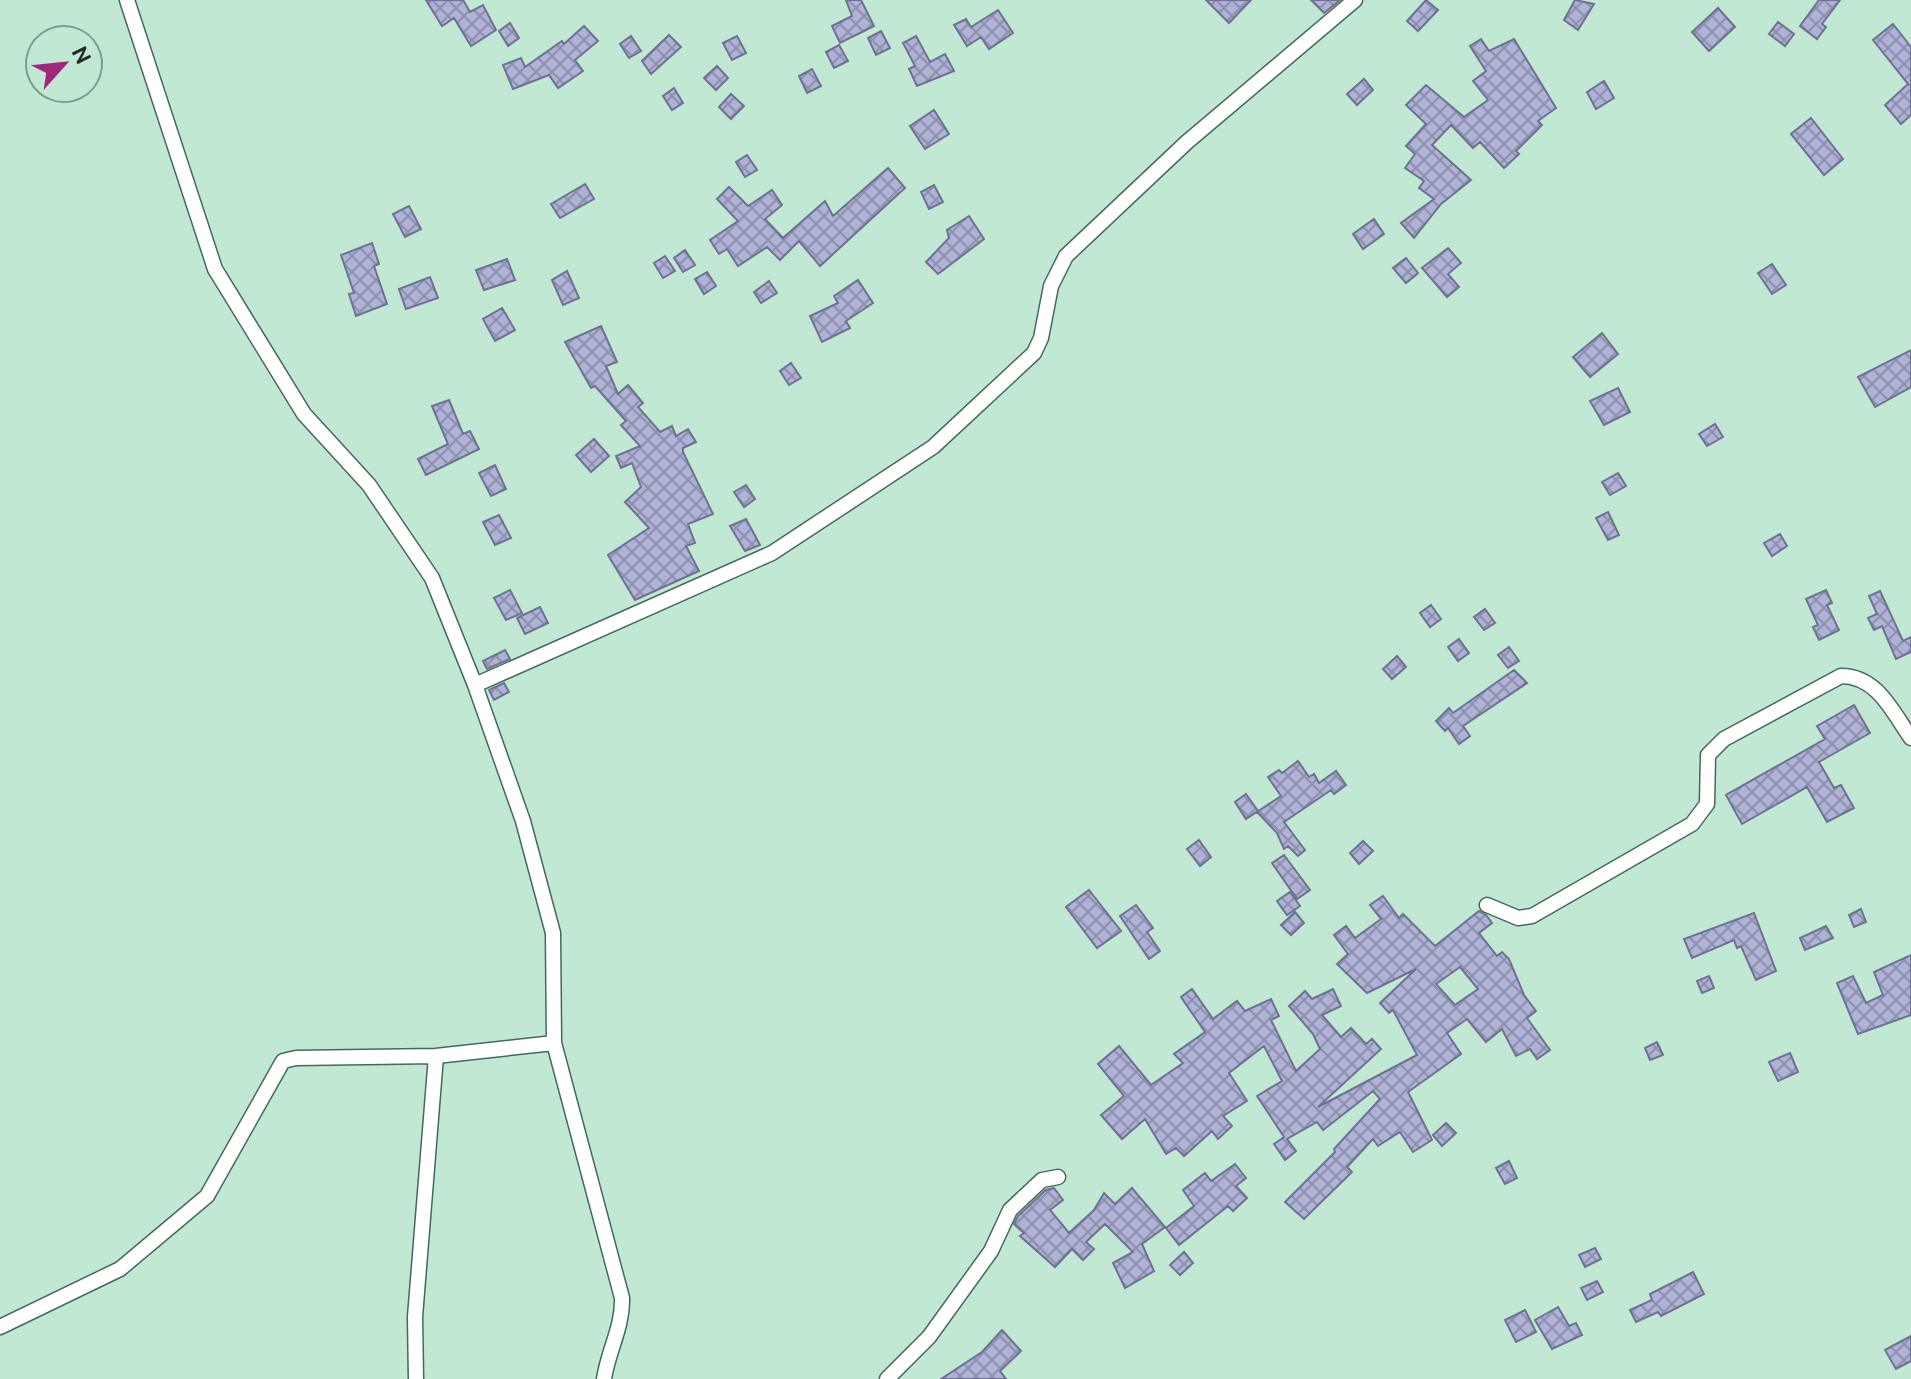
<svg xmlns="http://www.w3.org/2000/svg" width="1911" height="1379" viewBox="0 0 1911 1379" font-family="Ubuntu,sans-serif">
	<style>
		.building { fill: url(#building-cross-hatch); stroke: #6f7192; stroke-width: 2; fill-rule: evenodd }
		.lines { fill: none; stroke-linecap: round; stroke-linejoin: round }
		.street-casing { stroke: #466a58; stroke-width: 17 }
		.street { stroke: #fff; stroke-width: 14 }
	</style>
	<defs>
		<pattern id="building-cross-hatch" width="8" height="8" patternUnits="userSpaceOnUse" patternTransform="scale(2)"><rect width="8" height="8" fill="#afb2d6"/><path d="M0 0l8 8M0 8l8-8" fill="none" stroke="#8e91ad"/></pattern>
	</defs>
	<rect width="100%" height="100%" fill="#c0e8d3"/>
	<!-- building -->
	<path class="building" d="M 426,0 L 463,0 L 470,12 L 483,5 L 496,30 L 471,46 L 454,18 L 442,26 Z
		M 846,0 L 861,0 L 874,26 L 840,43 L 832,26 L 852,16 Z
		M 1206,0 L 1251,0 L 1229,23 Z
		M 1311,0 L 1340,0 L 1324,13 Z
		M 1426,0 L 1438,10 L 1418,31 L 1407,21 Z
		M 1575,0 L 1594,4 L 1578,30 L 1564,20 Z
		M 1819,0 L 1840,0 L 1822,24 L 1826,27 L 1817,39 L 1800,26 Z
		M 1718,8 L 1735,27 L 1709,51 L 1692,32 Z
		M 998,10 L 1013,33 L 989,49 L 981,37 L 967,46 L 954,25 L 966,19 L 971,27 Z
		M 1778,22 L 1794,34 L 1785,46 L 1769,34 Z
		M 510,23 L 519,38 L 508,46 L 499,31 Z
		M 1893,24 L 1911,47 L 1911,115 L 1901,124 L 1885,105 L 1908,84 L 1873,40 Z
		M 584,26 L 598,41 L 575,60 L 583,71 L 558,88 L 549,75 L 513,89 L 503,65 L 521,58 L 525,67 L 562,41 L 564,44 Z
		M 881,31 L 890,48 L 876,55 L 868,38 Z
		M 669,35 L 681,47 L 651,74 L 642,61 Z
		M 631,36 L 641,51 L 629,58 L 620,44 Z
		M 737,36 L 746,53 L 732,60 L 723,43 Z
		M 916,36 L 930,62 L 945,54 L 954,71 L 917,86 L 909,69 L 915,66 L 903,43 Z
		M 1481,39 L 1489,51 L 1514,39 L 1556,108 L 1538,121 L 1542,125 L 1516,151 L 1519,154 L 1504,168 L 1480,142 L 1473,148 L 1451,125 L 1432,145 L 1471,180 L 1441,204 L 1414,238 L 1401,223 L 1434,199 L 1419,188 L 1424,181 L 1405,168 L 1415,154 L 1406,146 L 1426,124 L 1406,105 L 1426,85 L 1464,117 L 1488,100 L 1473,81 L 1486,71 L 1470,46 Z
		M 839,45 L 848,61 L 834,68 L 826,52 Z
		M 717,66 L 728,78 L 716,90 L 704,78 Z
		M 812,69 L 821,86 L 807,93 L 799,76 Z
		M 1364,79 L 1373,90 L 1357,105 L 1347,94 Z
		M 1604,81 L 1614,98 L 1596,109 L 1587,92 Z
		M 674,88 L 683,103 L 672,110 L 663,96 Z
		M 731,94 L 744,106 L 731,119 L 719,107 Z
		M 934,110 L 949,134 L 925,149 L 910,126 Z
		M 1811,118 L 1843,159 L 1824,175 L 1791,134 Z
		M 747,155 L 757,170 L 745,177 L 736,162 Z
		M 888,168 L 905,188 L 820,266 L 799,241 L 780,260 L 767,247 L 738,266 L 727,249 L 719,254 L 710,240 L 738,221 L 717,199 L 729,187 L 748,206 L 772,190 L 782,205 L 765,219 L 783,238 L 825,201 L 833,216 Z
		M 585,184 L 594,199 L 560,218 L 551,204 Z
		M 934,185 L 943,202 L 929,209 L 921,192 Z
		M 409,206 L 421,229 L 405,237 L 393,214 Z
		M 969,216 L 984,239 L 938,274 L 926,262 L 949,238 L 947,230 Z
		M 1374,219 L 1384,234 L 1363,249 L 1353,234 Z
		M 372,243 L 379,264 L 374,266 L 387,304 L 356,316 L 349,294 L 354,293 L 341,255 Z
		M 1448,248 L 1461,263 L 1448,274 L 1459,287 L 1447,297 L 1422,268 Z
		M 685,250 L 695,265 L 683,272 L 674,258 Z
		M 665,256 L 675,271 L 663,278 L 654,263 Z
		M 1406,258 L 1418,273 L 1406,283 L 1393,268 Z
		M 507,259 L 515,280 L 484,290 L 476,270 Z
		M 1772,264 L 1786,285 L 1772,294 L 1758,273 Z
		M 567,271 L 579,298 L 563,305 L 552,280 Z
		M 707,272 L 716,286 L 704,294 L 695,279 Z
		M 430,277 L 438,298 L 406,309 L 399,289 Z
		M 858,280 L 873,303 L 846,321 L 850,328 L 822,342 L 810,316 L 838,303 L 834,296 Z
		M 769,281 L 777,293 L 761,303 L 754,292 Z
		M 502,308 L 515,330 L 495,341 L 483,319 Z
		M 601,326 L 617,362 L 606,366 L 618,394 L 628,385 L 643,403 L 638,407 L 660,432 L 672,426 L 676,436 L 688,429 L 696,442 L 683,448 L 683,452 L 713,514 L 688,524 L 695,543 L 686,546 L 699,571 L 635,600 L 608,555 L 649,528 L 625,502 L 641,487 L 632,463 L 621,468 L 616,456 L 640,446 L 621,425 L 626,421 L 595,386 L 591,388 L 565,342 Z
		M 1602,333 L 1618,354 L 1590,377 L 1573,357 Z
		M 1911,350 L 1911,387 L 1875,407 L 1858,377 Z
		M 791,363 L 801,378 L 789,385 L 780,371 Z
		M 1618,388 L 1630,412 L 1604,425 L 1590,401 Z
		M 449,400 L 463,434 L 470,431 L 479,449 L 426,475 L 418,459 L 448,444 L 432,406 Z
		M 1715,424 L 1723,437 L 1707,446 L 1699,434 Z
		M 594,439 L 609,456 L 591,472 L 576,455 Z
		M 495,465 L 506,489 L 491,496 L 479,473 Z
		M 1618,473 L 1626,486 L 1610,495 L 1602,482 Z
		M 746,485 L 755,499 L 744,507 L 734,492 Z
		M 1608,512 L 1619,535 L 1608,540 L 1596,518 Z
		M 499,515 L 511,538 L 495,545 L 483,522 Z
		M 746,519 L 760,545 L 745,551 L 730,526 Z
		M 1780,534 L 1787,546 L 1772,556 L 1764,543 Z
		M 510,590 L 522,613 L 506,620 L 494,598 Z
		M 1826,590 L 1832,603 L 1827,605 L 1839,630 L 1819,640 L 1813,627 L 1818,625 L 1806,599 Z
		M 1880,591 L 1903,641 L 1911,637 L 1911,652 L 1896,659 L 1882,626 L 1874,630 L 1868,618 L 1877,614 L 1869,596 Z
		M 1431,605 L 1441,619 L 1430,627 L 1420,613 Z
		M 540,607 L 548,623 L 525,634 L 517,618 Z
		M 1485,609 L 1495,623 L 1484,630 L 1474,617 Z
		M 1459,639 L 1469,653 L 1458,661 L 1448,647 Z
		M 1509,647 L 1519,661 L 1508,668 L 1498,655 Z
		M 505,650 L 510,659 L 487,669 L 483,661 Z
		M 1397,656 L 1406,667 L 1392,679 L 1383,669 Z
		M 1514,670 L 1527,683 L 1463,726 L 1470,736 L 1459,744 L 1448,728 L 1445,731 L 1436,721 L 1449,708 L 1453,713 Z
		M 504,683 L 509,692 L 494,700 L 489,690 Z
		M 1854,705 L 1870,733 L 1819,762 L 1834,788 L 1841,785 L 1854,808 L 1827,822 L 1807,787 L 1742,824 L 1726,795 L 1825,739 L 1817,726 Z
		M 1298,761 L 1309,777 L 1314,774 L 1319,783 L 1336,771 L 1346,785 L 1334,794 L 1331,790 L 1284,822 L 1305,850 L 1298,856 L 1288,846 L 1284,849 L 1277,833 L 1257,812 L 1281,796 L 1268,777 L 1279,770 L 1282,773 Z
		M 1246,794 L 1258,811 L 1246,819 L 1235,802 Z
		M 1199,840 L 1211,857 L 1200,866 L 1187,849 Z
		M 1363,841 L 1373,851 L 1359,864 L 1350,853 Z
		M 1284,855 L 1310,890 L 1297,899 L 1272,863 Z
		M 1089,890 L 1121,931 L 1097,948 L 1066,907 Z
		M 1290,892 L 1300,906 L 1287,915 L 1277,901 Z
		M 1383,896 L 1399,918 L 1403,914 L 1435,946 L 1479,911 L 1486,915 L 1492,923 L 1479,933 L 1497,956 L 1502,952 L 1509,959 L 1524,995 L 1536,1011 L 1527,1018 L 1550,1050 L 1537,1059 L 1530,1049 L 1516,1056 L 1502,1029 L 1486,1042 L 1467,1019 L 1447,1033 L 1461,1054 L 1408,1092 L 1432,1140 L 1413,1152 L 1400,1132 L 1378,1146 L 1373,1139 L 1347,1167 L 1352,1172 L 1304,1219 L 1285,1202 L 1335,1152 L 1334,1149 L 1380,1099 L 1373,1091 L 1323,1130 L 1317,1122 L 1287,1139 L 1296,1151 L 1285,1160 L 1274,1144 L 1284,1137 L 1257,1096 L 1282,1081 L 1264,1046 L 1229,1073 L 1247,1101 L 1223,1116 L 1232,1126 L 1218,1139 L 1212,1131 L 1184,1156 L 1176,1148 L 1166,1154 L 1145,1119 L 1122,1139 L 1101,1115 L 1124,1096 L 1098,1064 L 1119,1046 L 1151,1085 L 1183,1063 L 1174,1054 L 1205,1032 L 1181,997 L 1192,989 L 1213,1019 L 1237,1001 L 1245,1011 L 1271,999 L 1279,1016 L 1271,1020 L 1296,1071 L 1320,1049 L 1313,1034 L 1289,1006 L 1305,991 L 1312,999 L 1333,989 L 1341,1006 L 1322,1015 L 1341,1037 L 1351,1028 L 1366,1044 L 1372,1039 L 1381,1049 L 1318,1107 L 1417,1055 L 1393,1010 L 1389,1013 L 1380,1003 L 1416,969 L 1367,993 L 1337,964 L 1348,954 L 1334,935 L 1346,926 L 1355,938 L 1381,919 L 1370,905 ZM 1460,967 L 1478,989 L 1455,1005 L 1436,984 Z
		M 1136,905 L 1153,928 L 1147,932 L 1160,951 L 1149,959 L 1120,916 Z
		M 1861,909 L 1866,922 L 1854,927 L 1849,915 Z
		M 1295,912 L 1304,923 L 1291,935 L 1281,925 Z
		M 1754,913 L 1776,971 L 1756,980 L 1741,946 L 1737,948 L 1734,940 L 1692,958 L 1684,939 Z
		M 1826,926 L 1833,938 L 1805,950 L 1800,938 Z
		M 1911,955 L 1911,1015 L 1858,1034 L 1837,983 L 1853,976 L 1866,1003 L 1883,995 L 1874,972 Z
		M 1709,976 L 1714,988 L 1702,993 L 1697,981 Z
		M 1657,1042 L 1663,1055 L 1650,1060 L 1645,1048 Z
		M 1790,1053 L 1798,1072 L 1778,1081 L 1769,1062 Z
		M 1446,1123 L 1456,1133 L 1442,1146 L 1433,1135 Z
		M 1509,1161 L 1517,1178 L 1505,1184 L 1496,1168 Z
		M 1235,1164 L 1246,1178 L 1236,1186 L 1247,1198 L 1233,1211 L 1228,1206 L 1179,1245 L 1166,1228 L 1194,1206 L 1183,1190 L 1205,1173 L 1211,1181 Z
		M 1054,1188 L 1063,1200 L 1050,1210 L 1069,1233 L 1094,1210 L 1104,1193 L 1115,1204 L 1132,1188 L 1165,1227 L 1142,1244 L 1154,1271 L 1125,1288 L 1113,1263 L 1133,1252 L 1105,1224 L 1086,1242 L 1094,1249 L 1083,1260 L 1072,1249 L 1055,1267 L 1020,1236 L 1024,1233 L 1014,1224 L 1018,1216 L 1046,1190 Z
		M 1595,1248 L 1601,1259 L 1585,1267 L 1579,1255 Z
		M 1184,1252 L 1193,1263 L 1180,1275 L 1170,1265 Z
		M 1693,1272 L 1704,1294 L 1661,1316 L 1658,1312 L 1636,1322 L 1630,1310 L 1652,1300 L 1650,1294 Z
		M 1597,1281 L 1603,1292 L 1587,1300 L 1581,1288 Z
		M 1558,1307 L 1569,1326 L 1576,1323 L 1582,1335 L 1552,1349 L 1535,1320 Z
		M 1525,1310 L 1536,1332 L 1516,1342 L 1505,1320 Z
		M 1002,1330 L 1021,1351 L 1000,1371 L 1006,1379 L 941,1379 L 982,1352 Z
		M 1911,1336 L 1911,1361 L 1896,1369 L 1885,1350 Z"/>
	<g class="lines">
		<!-- street casing -->
		<g class="street-casing">
			<path id="street" d="M 127,0 L 215,269 L 304,414 L 369,485 L 432,578 L 475,685 L 523,821 L 553,933 L 554,1043 L 622,1298 C 623,1327 608,1351 604,1379
				M 475,685 L 772,553 L 933,447 L 1034,353 L 1041,338 L 1051,286 L 1066,256 L 1187,142 L 1355,0
				M 1487,905 L 1518,918 L 1532,916 L 1692,824 L 1707,804 L 1708,755 L 1724,739 L 1841,676 C 1877,676 1892,711 1911,738
				M 0,1327 L 120,1269 L 207,1196 L 283,1061 L 296,1058 L 436,1056 L 554,1043
				M 416,1379 L 415,1317 L 436,1056
				M 887,1379 L 929,1337 L 991,1251 L 1010,1210 L 1042,1180 L 1058,1177"/>
		</g>
		<!-- street -->
		<use href="#street" class="street"/>
	</g>
	<!-- north arrow -->
	<g transform="translate(64 64) rotate(63)"><circle r="38" fill="#c0e8d3" stroke="#7f9d8d" stroke-width="2"/>
	<path d="M0-6L14 30L0 20L-14 30Z" fill="#a1277e"/>
	<text y="-12" font-size="22" font-weight="bold" text-anchor="middle" fill="#1e2d25">N</text>
	</g>
</svg>
